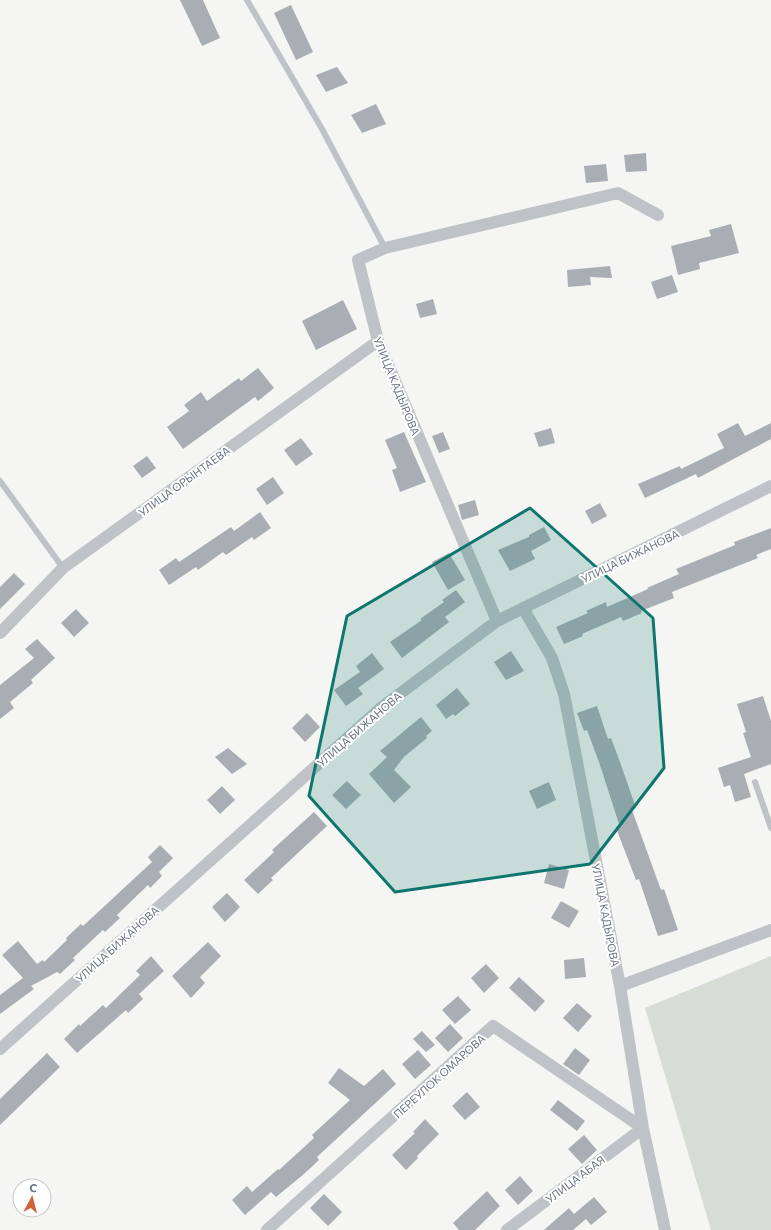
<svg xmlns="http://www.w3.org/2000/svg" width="771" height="1230" viewBox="0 0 771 1230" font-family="Commissioner,sans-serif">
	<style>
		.green { fill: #d7dcd4 }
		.building { fill: #a8aeb4 }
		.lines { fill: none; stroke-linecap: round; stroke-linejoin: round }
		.service { stroke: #bfc2c6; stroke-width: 6 }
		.minor { stroke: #bfc2c6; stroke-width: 12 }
		.marked { fill: #0f766e; fill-opacity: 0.2; stroke: #0f766e; stroke-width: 3; stroke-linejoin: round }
		.labels { text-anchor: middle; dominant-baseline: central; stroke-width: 4; stroke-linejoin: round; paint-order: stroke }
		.street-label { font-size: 11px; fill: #687481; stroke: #fff }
	</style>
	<rect width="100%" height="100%" fill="#f5f6f3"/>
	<!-- green -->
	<path class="green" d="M 771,956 L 771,1230 L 711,1230 L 645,1008 Z"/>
	<!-- building -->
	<path class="building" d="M 180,0 L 203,0 L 220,38 L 202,46 Z
		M 291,5 L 313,52 L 296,60 L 274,13 Z
		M 337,67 L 348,83 L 326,92 L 316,75 Z
		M 376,104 L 386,124 L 362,133 L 351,115 Z
		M 646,153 L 647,171 L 626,172 L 624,155 Z
		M 606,164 L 608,181 L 586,183 L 584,166 Z
		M 731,224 L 739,253 L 699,263 L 700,269 L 678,275 L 671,246 L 711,236 L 709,230 Z
		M 610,266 L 612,278 L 590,277 L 591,285 L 568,287 L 567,270 Z
		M 672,275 L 678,292 L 657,299 L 651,282 Z
		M 433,299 L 437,314 L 420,318 L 416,304 Z
		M 343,300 L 357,329 L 316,350 L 302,321 Z
		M 258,368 L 274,388 L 258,401 L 255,397 L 183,449 L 167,427 L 189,411 L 184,405 L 201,392 L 207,401 L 239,378 L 241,381 Z
		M 738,423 L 745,436 L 771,423 L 771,439 L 698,478 L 696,474 L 645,498 L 638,484 L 680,466 L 681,469 L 724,448 L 717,434 Z
		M 551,428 L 555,443 L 539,447 L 534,433 Z
		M 404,432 L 426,482 L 400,492 L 392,470 L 397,468 L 385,440 Z
		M 443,432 L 450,449 L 439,453 L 432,436 Z
		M 301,438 L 313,454 L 296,466 L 284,450 Z
		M 147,456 L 156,468 L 142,478 L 133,466 Z
		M 273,477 L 284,493 L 267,505 L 256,489 Z
		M 475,500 L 479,515 L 462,520 L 458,505 Z
		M 600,503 L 607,516 L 592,524 L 585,511 Z
		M 260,512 L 271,528 L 254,540 L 252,537 L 226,555 L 223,552 L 198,570 L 196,567 L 169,585 L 159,570 L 176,558 L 179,562 L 231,527 L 234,531 Z
		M 544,527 L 551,540 L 531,551 L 535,559 L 510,571 L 498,550 L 529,537 L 529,535 Z
		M 771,528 L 771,549 L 756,555 L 758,558 L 672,592 L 674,598 L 641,611 L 642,613 L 623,621 L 621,617 L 582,634 L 583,636 L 564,644 L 556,627 L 588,613 L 586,611 L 606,602 L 607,607 L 648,589 L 647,588 L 679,574 L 676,569 L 735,545 L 734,542 Z
		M 449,553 L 465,580 L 448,590 L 432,562 Z
		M 14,573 L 25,584 L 0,609 L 0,587 Z
		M 456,590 L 465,602 L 445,617 L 449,622 L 402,658 L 390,642 L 422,620 L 420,619 L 444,602 L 442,600 Z
		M 76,609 L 89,623 L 74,637 L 61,623 Z
		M 37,639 L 55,658 L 31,680 L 33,683 L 10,702 L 14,708 L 0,719 L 0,685 L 34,658 L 25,649 Z
		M 511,651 L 524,671 L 506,680 L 494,662 Z
		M 372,653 L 384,669 L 358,688 L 363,694 L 346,706 L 334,690 L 360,672 L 356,666 Z
		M 457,688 L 470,704 L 455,716 L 453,714 L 446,719 L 436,705 Z
		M 763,696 L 771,721 L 771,764 L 744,774 L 751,797 L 735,802 L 730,785 L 724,787 L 718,768 L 751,757 L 743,733 L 746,732 L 737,704 Z
		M 597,706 L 608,739 L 611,738 L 620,762 L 636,808 L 632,810 L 661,890 L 664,889 L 678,930 L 658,936 L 639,879 L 636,880 L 616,828 L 620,827 L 599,762 L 587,730 L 584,731 L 577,713 Z
		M 307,713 L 320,727 L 305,742 L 292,728 Z
		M 421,717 L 432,731 L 426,736 L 427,738 L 404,757 L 394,770 L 411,787 L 394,803 L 369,774 L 387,757 L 380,751 Z
		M 228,748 L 247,764 L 232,774 L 215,757 Z
		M 347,781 L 361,795 L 346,809 L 332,795 Z
		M 549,782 L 556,800 L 537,809 L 529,791 Z
		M 222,786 L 235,800 L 220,814 L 207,800 Z
		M 314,812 L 327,826 L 271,878 L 273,880 L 258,894 L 244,880 L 274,852 L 272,850 Z
		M 160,845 L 173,858 L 159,872 L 162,876 L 150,888 L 148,885 L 117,915 L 120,918 L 105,932 L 103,930 L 73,958 L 75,960 L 60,974 L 57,972 L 31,986 L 34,989 L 0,1014 L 0,995 L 23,978 L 2,955 L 18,941 L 37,964 L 43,960 L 44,962 L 67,940 L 66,938 L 81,924 L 83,926 L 152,862 L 148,857 Z
		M 549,864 L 569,870 L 564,889 L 544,883 Z
		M 227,893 L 240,907 L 225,922 L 212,907 Z
		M 561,901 L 579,911 L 569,928 L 551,918 Z
		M 208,942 L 221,956 L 200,977 L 205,983 L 191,998 L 172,976 Z
		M 151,956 L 164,971 L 139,994 L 143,999 L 128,1013 L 126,1010 L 77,1053 L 64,1039 L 79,1024 L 80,1026 L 103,1005 L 106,1008 L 140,975 L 136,971 Z
		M 584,958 L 586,977 L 565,979 L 564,960 Z
		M 486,964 L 499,978 L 484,993 L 471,978 Z
		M 519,977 L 545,1001 L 535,1012 L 509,988 Z
		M 458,996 L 471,1010 L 455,1024 L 442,1010 Z
		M 577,1003 L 592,1016 L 578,1032 L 563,1018 Z
		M 450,1024 L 463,1038 L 448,1052 L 435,1038 Z
		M 422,1031 L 435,1045 L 426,1052 L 413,1039 Z
		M 575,1048 L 590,1060 L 579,1075 L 563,1064 Z
		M 418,1050 L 431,1065 L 415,1079 L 402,1064 Z
		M 47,1053 L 60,1067 L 0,1125 L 0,1099 Z
		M 339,1068 L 364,1086 L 383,1069 L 396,1084 L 317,1157 L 319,1160 L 304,1174 L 276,1197 L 271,1192 L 245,1215 L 232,1200 L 247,1186 L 252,1192 L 278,1169 L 279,1170 L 314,1138 L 312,1135 L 350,1100 L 328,1083 Z
		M 467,1092 L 480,1107 L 465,1120 L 452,1106 Z
		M 558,1100 L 585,1121 L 577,1131 L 550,1110 Z
		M 425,1119 L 439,1134 L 417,1156 L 418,1158 L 406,1170 L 392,1155 L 415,1133 L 413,1132 Z
		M 584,1135 L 597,1150 L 582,1164 L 568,1149 Z
		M 520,1176 L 533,1191 L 518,1205 L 505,1190 Z
		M 487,1191 L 500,1206 L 475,1230 L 459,1230 L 453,1223 Z
		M 324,1194 L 342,1212 L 328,1226 L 310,1208 Z
		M 594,1197 L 607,1212 L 591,1225 L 586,1219 L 573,1230 L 544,1230 L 569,1208 L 574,1214 Z"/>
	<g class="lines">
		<!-- service -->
		<path class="service" d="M 247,0 L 322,129 L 385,248
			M 0,481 L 63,568
			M 755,782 L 771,828"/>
		<!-- minor -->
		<path class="minor" d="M 523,608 L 552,658 L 564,694 L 620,986 L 643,1128 L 665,1230
			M 497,621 L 378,341 L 358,260 L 385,248 L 618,193 L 658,215
			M 0,633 L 63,568 L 378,341
			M 620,986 L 771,930
			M 0,1049 L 382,707 L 497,621 L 771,486
			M 267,1230 L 493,1026 L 643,1128 L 507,1230"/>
	</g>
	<!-- marked area -->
	<path class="marked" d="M 530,508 L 653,618 L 664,768 L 590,864 L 395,892 L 309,796 L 347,616 Z"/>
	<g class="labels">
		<!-- street labels -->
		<g class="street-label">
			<text transform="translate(397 386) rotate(68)">УЛИЦА КАДЫРОВА</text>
			<text transform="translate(184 481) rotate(-36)">УЛИЦА ОРЫНТАЕВА</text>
			<text transform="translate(630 556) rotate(-26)">УЛИЦА БИЖАНОВА</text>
			<text transform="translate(359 729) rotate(-41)">УЛИЦА БИЖАНОВА</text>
			<text transform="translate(606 915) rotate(79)">УЛИЦА КАДЫРОВА</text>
			<text transform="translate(117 944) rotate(-42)">УЛИЦА БИЖАНОВА</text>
			<text transform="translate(439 1076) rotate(-42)">ПЕРЕУЛОК ОМАРОВА</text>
			<text transform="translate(575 1179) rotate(-37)">УЛИЦА АБАЯ</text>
		</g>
	</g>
	<!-- north arrow -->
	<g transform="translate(32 1198) rotate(7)"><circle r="19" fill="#ffffff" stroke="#c3c7cd"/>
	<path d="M0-3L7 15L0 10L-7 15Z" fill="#d26336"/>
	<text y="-6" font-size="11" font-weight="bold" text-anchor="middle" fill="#687481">С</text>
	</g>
</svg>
